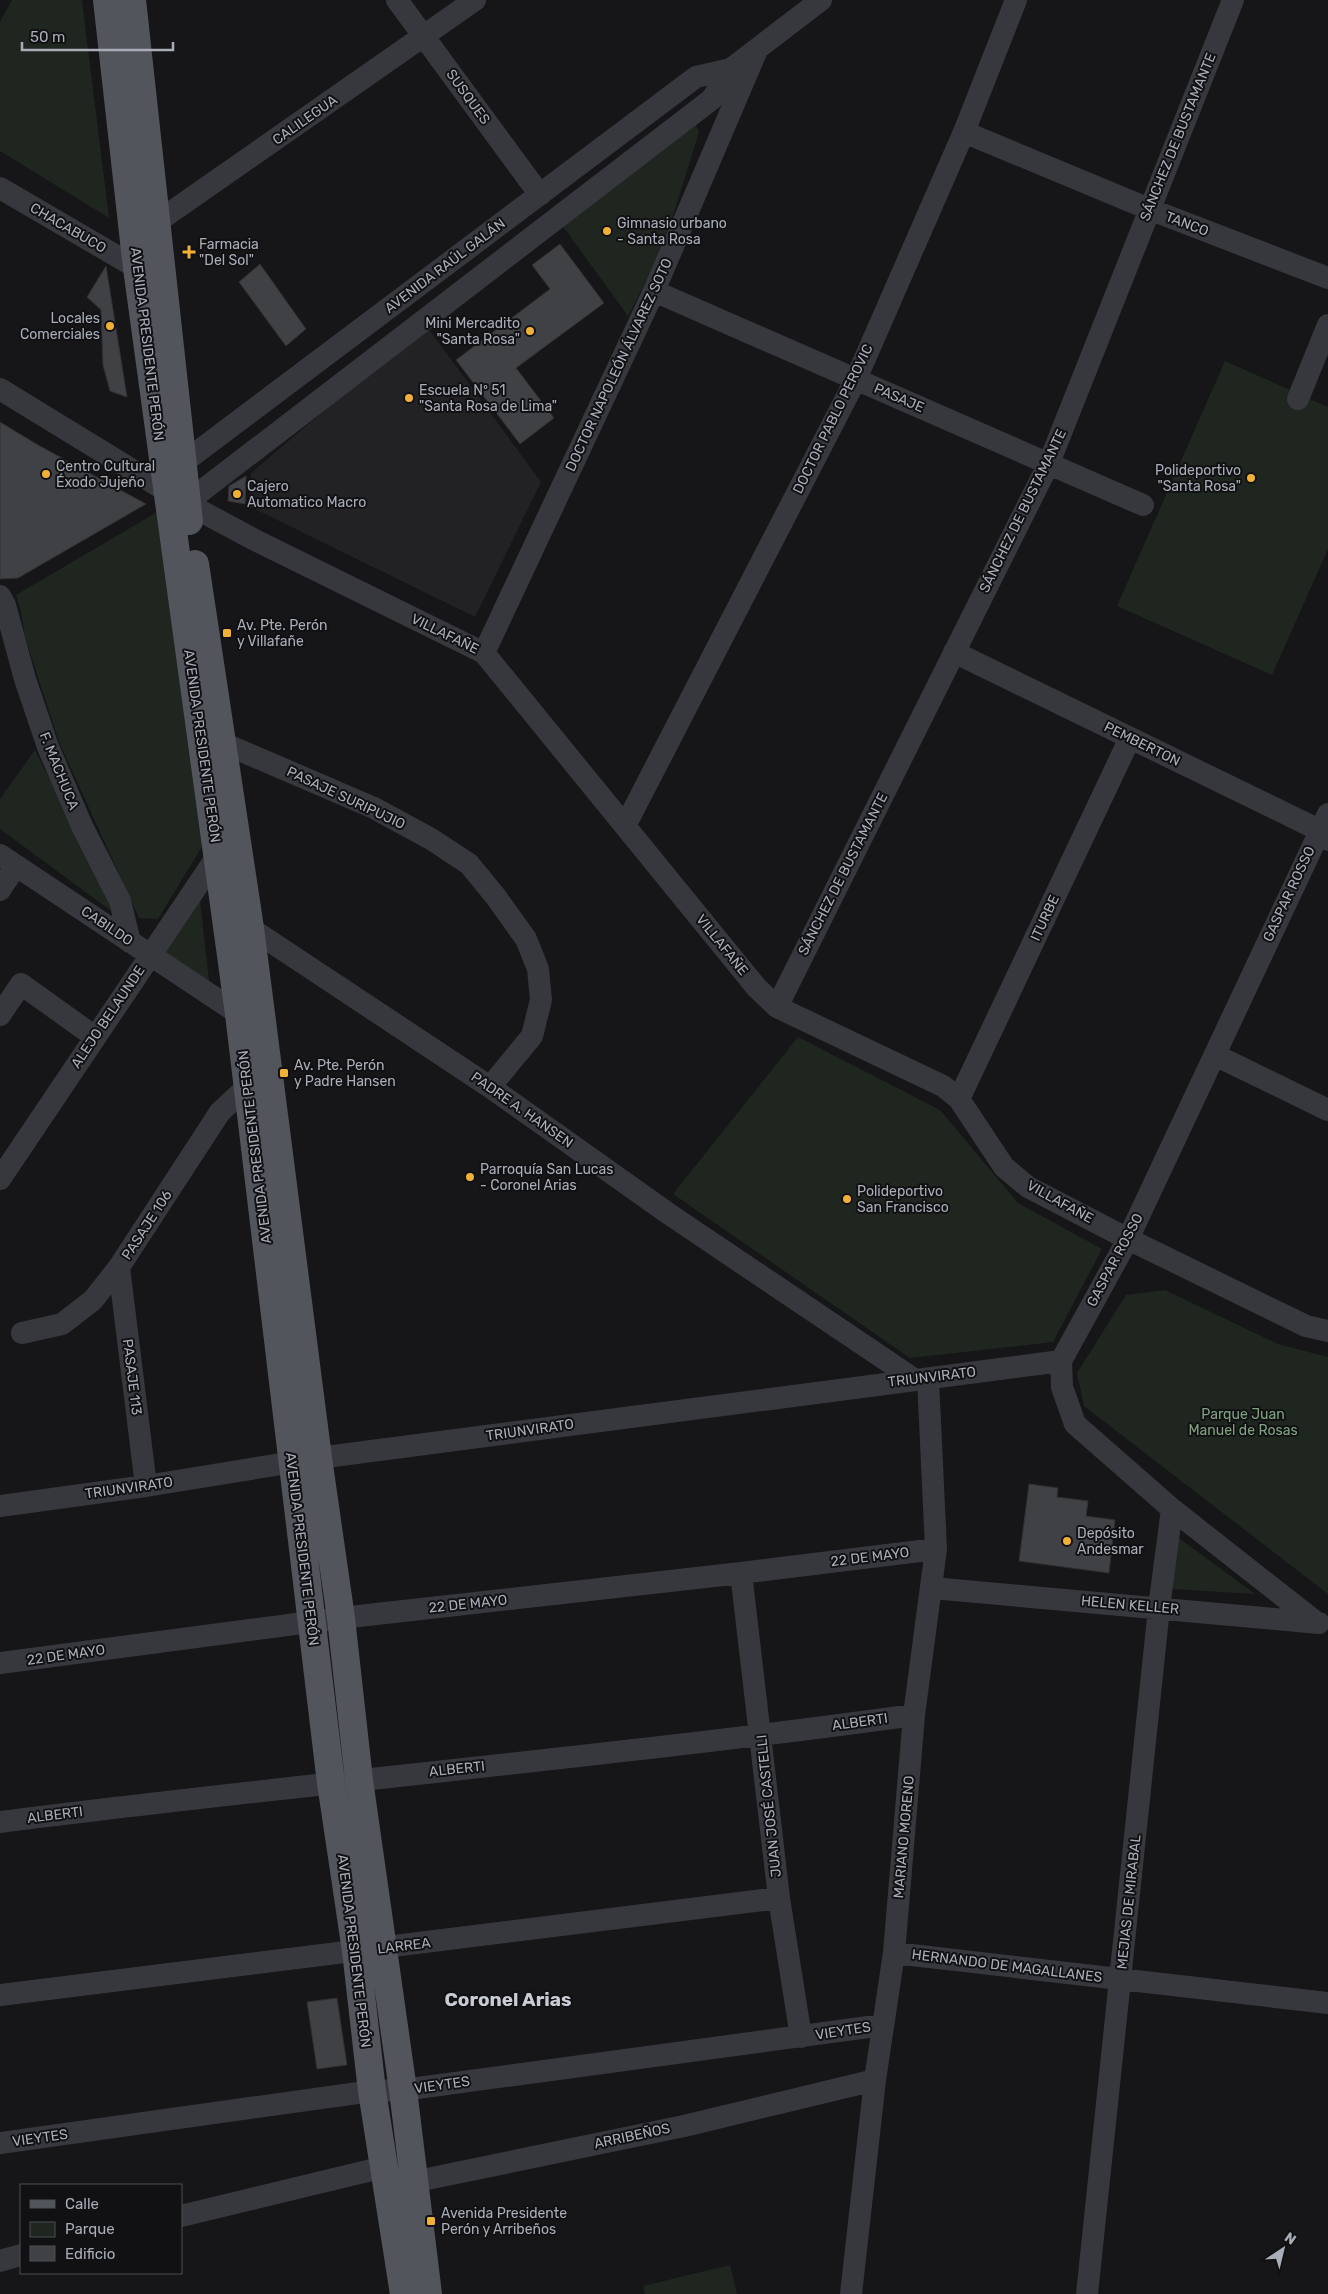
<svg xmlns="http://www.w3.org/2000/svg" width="1328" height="2294" viewBox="0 0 1328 2294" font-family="Rubik,sans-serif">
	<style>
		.built { fill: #222225 }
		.green { fill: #1e261f }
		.building { fill: #404145; stroke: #303034 }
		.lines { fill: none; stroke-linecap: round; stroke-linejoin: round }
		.minor { stroke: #37383d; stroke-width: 22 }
		.major { stroke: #53555c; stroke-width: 28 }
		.poi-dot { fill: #f2b134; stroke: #111113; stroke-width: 2 }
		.labels { text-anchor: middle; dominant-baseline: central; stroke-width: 4; stroke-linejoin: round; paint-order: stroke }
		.street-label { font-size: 14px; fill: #a8adb8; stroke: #111113 }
		.poi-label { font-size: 14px; fill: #a8adb8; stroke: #111113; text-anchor: start }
		.park-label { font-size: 14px; fill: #7fa381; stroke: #111113 }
		.district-label { font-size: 19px; font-weight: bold; fill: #c9ccd4; stroke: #111113 }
	</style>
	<rect width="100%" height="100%" fill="#161618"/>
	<!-- built -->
	<path class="built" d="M 425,324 L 541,482 L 475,617 L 249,506 L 251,473 Z"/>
	<!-- green -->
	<path class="green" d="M 12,0 L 82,0 L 109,218 L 0,151 L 0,22 Z
		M 694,120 L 699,132 L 671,222 L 651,272 L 628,316 L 559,221 Z
		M 1225,361 L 1328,407 L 1328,549 L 1272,675 L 1117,606 Z
		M 159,511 L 206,840 L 158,919 L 139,918 L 59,742 L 25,637 L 21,612 L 16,595 Z
		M 35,750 L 118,916 L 0,829 L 0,799 Z
		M 199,893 L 210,988 L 160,954 Z
		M 798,1037 L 940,1110 L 1018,1203 L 1102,1249 L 1053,1342 L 910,1358 L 673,1194 Z
		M 1165,1290 L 1278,1344 L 1328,1357 L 1328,1594 L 1084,1406 L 1077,1373 L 1126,1295 Z
		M 1179,1538 L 1255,1594 L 1171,1589 Z
		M 730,2265 L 737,2294 L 645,2294 L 643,2286 Z"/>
	<!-- building -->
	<path class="building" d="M 560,244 L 604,303 L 516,368 L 554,418 L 520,444 L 456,360 L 550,289 L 532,265 Z
		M 260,264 L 306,329 L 286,346 L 239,282 Z
		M 106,266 L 115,322 L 127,397 L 110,391 L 103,365 L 101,310 L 87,297 Z
		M 0,422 L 38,445 L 146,504 L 18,578 L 0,579 Z
		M 246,476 L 245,504 L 228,501 L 229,486 Z
		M 1029,1484 L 1058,1488 L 1057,1497 L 1088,1501 L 1086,1516 L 1115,1520 L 1109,1573 L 1019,1561 Z
		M 337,1998 L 347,2065 L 317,2069 L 307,2002 Z"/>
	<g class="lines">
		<!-- minor -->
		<path class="minor" d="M 397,0 L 540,195
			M 964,132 L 1149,209 L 1328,278
			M 0,188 L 137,268
			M 144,231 L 475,0
			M 654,291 L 1143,505
			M 0,389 L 186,503 L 253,539 L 484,653 L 757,988 L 777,1007 L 943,1086 L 959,1099 L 1004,1167 L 1028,1187 L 1128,1239 L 1306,1326 L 1328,1331
			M 1298,399 L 1328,325
			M 172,471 L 696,77 L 731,69
			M 186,503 L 712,99 L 731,69 L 821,0
			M 0,596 L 5,605 L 25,679 L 48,747 L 82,826 L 120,901 L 130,942
			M 954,652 L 1319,830 L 1328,840
			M 484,653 L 654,291 L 757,50
			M 209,737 L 374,808 L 431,839 L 469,864 L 496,897 L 526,939 L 538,969 L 541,1000 L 532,1036 L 490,1087
			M 625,826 L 856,379 L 964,132 L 1016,0
			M 0,855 L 239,1014
			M 0,890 L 16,866
			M 241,922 L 490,1087 L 669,1214 L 914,1379
			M 777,1007 L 1049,463 L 1233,0
			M 0,1015 L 21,984 L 95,1037
			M 1215,1055 L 1328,1110
			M 959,1099 L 1130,738
			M 0,1179 L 218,855
			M 119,1267 L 146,1486
			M 22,1333 L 62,1324 L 93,1300 L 119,1267 L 220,1112 L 248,1086
			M 0,1506 L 146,1486 L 318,1458 L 1061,1361
			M 741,1573 L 779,1898 L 801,2037
			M 932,1588 L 1319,1623
			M 1317,1623 L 1172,1509 L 1075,1424 L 1062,1387 L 1061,1361 L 1128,1239 L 1328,814
			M 0,1663 L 341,1618 L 741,1573 L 936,1549
			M 0,1822 C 304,1783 610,1757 914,1715
			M 894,1953 L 1328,2003
			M 0,1995 L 779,1898
			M 0,2143 L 372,2091 L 403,2090 L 883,2025
			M 398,2185 L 684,2126 L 875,2080
			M 181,2216 L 384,2167
			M 0,2261 L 21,2255
			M 851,2294 L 875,2080 L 894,1953 L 914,1715 L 936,1549 L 928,1379
			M 1087,2294 L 1159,1608 L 1172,1509"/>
		<!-- major -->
		<path class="major" d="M 107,0 L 137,268 L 239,1014 L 331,1783 L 356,1951 L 372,2091 L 404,2294
			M 132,0 L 189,521
			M 195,564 L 250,928 L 318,1458 L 341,1618 L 359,1780 L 403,2090 L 428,2294"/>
	</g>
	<!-- markers -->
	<g class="poi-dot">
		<circle cx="607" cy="231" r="5"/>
		<path d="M186.5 244.5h5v5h5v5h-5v5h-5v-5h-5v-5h5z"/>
		<circle cx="110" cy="326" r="5"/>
		<circle cx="530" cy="331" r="5"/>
		<circle cx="409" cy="398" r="5"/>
		<circle cx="46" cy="474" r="5"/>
		<circle cx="1251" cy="478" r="5"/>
		<circle cx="237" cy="494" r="5"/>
		<rect x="222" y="628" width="10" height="10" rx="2.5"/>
		<rect x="279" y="1068" width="10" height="10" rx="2.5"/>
		<circle cx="470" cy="1177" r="5"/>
		<circle cx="847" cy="1199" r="5"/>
		<circle cx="1067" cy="1541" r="5"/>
		<rect x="426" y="2216" width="10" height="10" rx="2.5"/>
	</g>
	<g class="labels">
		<!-- street labels -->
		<g class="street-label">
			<text transform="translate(468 97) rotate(54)">SUSQUES</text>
			<text transform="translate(305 120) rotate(-35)">CALILEGUA</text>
			<text transform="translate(1178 137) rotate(-68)">SÁNCHEZ DE BUSTAMANTE</text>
			<text transform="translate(1187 224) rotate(21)">TANCO</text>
			<text transform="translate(68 228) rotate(30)">CHACABUCO</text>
			<text transform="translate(445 266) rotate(-37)">AVENIDA RAÚL GALÁN</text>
			<text transform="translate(147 344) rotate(83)">AVENIDA PRESIDENTE PERÓN</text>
			<text transform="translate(619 365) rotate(-65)">DOCTOR NAPOLEÓN ÁLVAREZ SOTO</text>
			<text transform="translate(899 398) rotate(23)">PASAJE</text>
			<text transform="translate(833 419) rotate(-64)">DOCTOR PABLO PEROVIC</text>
			<text transform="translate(1023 511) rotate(-64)">SÁNCHEZ DE BUSTAMANTE</text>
			<text transform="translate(445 634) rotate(26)">VILLAFAÑE</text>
			<text transform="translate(1142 744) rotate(26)">PEMBERTON</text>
			<text transform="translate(202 746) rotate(82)">AVENIDA PRESIDENTE PERÓN</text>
			<text transform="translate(59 771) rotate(68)">F. MACHUCA</text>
			<text transform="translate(346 798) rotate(25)">PASAJE SURIPUJIO</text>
			<text transform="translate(843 874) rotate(-63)">SÁNCHEZ DE BUSTAMANTE</text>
			<text transform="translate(1289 894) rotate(-65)">GASPAR ROSSO</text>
			<text transform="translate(1045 918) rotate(-65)">ITURBE</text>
			<text transform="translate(107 926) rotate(34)">CABILDO</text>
			<text transform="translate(722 945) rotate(51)">VILLAFAÑE</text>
			<text transform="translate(108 1017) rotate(-56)">ALEJO BELAUNDE</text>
			<text transform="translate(522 1110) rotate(35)">PADRE A. HANSEN</text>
			<text transform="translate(255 1147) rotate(-97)">AVENIDA PRESIDENTE PERÓN</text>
			<text transform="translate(1060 1202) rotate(29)">VILLAFAÑE</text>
			<text transform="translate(147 1225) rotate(-57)">PASAJE 106</text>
			<text transform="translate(1115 1260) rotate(-62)">GASPAR ROSSO</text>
			<text transform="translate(132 1377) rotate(83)">PASAJE 113</text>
			<text transform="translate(932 1377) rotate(-7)">TRIUNVIRATO</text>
			<text transform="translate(530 1430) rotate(-8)">TRIUNVIRATO</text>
			<text transform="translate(129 1488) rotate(-8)">TRIUNVIRATO</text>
			<text transform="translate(302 1549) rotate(83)">AVENIDA PRESIDENTE PERÓN</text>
			<text transform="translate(870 1557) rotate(-7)">22 DE MAYO</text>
			<text transform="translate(468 1604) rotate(-6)">22 DE MAYO</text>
			<text transform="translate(1130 1605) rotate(5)">HELEN KELLER</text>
			<text transform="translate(66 1655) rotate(-8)">22 DE MAYO</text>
			<text transform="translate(860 1722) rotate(-8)">ALBERTI</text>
			<text transform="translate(457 1769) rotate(-6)">ALBERTI</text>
			<text transform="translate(769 1806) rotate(-96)">JUAN JOSÉ CASTELLI</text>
			<text transform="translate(55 1815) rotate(-7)">ALBERTI</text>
			<text transform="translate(904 1837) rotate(-85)">MARIANO MORENO</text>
			<text transform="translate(1129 1902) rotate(-84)">MEJIAS DE MIRABAL</text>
			<text transform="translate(404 1946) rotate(-7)">LARREA</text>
			<text transform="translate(354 1951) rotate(83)">AVENIDA PRESIDENTE PERÓN</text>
			<text transform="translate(1007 1966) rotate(7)">HERNANDO DE MAGALLANES</text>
			<text transform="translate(843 2031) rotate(-9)">VIEYTES</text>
			<text transform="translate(442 2085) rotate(-8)">VIEYTES</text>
			<text transform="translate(632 2136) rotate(-12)">ARRIBEÑOS</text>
			<text transform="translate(40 2138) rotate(-8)">VIEYTES</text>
		</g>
		<!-- poi labels -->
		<g class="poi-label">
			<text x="617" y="223">Gimnasio urbano<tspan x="617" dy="16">- Santa Rosa</tspan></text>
			<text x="199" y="244">Farmacia<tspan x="199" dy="16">"Del Sol"</tspan></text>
			<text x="100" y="318" text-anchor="end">Locales<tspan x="100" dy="16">Comerciales</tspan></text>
			<text x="520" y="323" text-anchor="end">Mini Mercadito<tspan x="520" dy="16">"Santa Rosa"</tspan></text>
			<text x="419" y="390">Escuela Nº 51<tspan x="419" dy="16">"Santa Rosa de Lima"</tspan></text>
			<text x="56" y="466">Centro Cultural<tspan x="56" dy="16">Éxodo Jujeño</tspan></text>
			<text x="1241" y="470" text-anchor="end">Polideportivo<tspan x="1241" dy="16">"Santa Rosa"</tspan></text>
			<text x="247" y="486">Cajero<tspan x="247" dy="16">Automatico Macro</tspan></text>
			<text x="237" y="625">Av. Pte. Perón<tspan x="237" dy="16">y Villafañe</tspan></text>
			<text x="294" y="1065">Av. Pte. Perón<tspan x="294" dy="16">y Padre Hansen</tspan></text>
			<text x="480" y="1169">Parroquía San Lucas<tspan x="480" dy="16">- Coronel Arias</tspan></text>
			<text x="857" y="1191">Polideportivo<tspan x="857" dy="16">San Francisco</tspan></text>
			<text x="1077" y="1533">Depósito<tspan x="1077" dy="16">Andesmar</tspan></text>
			<text x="441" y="2213">Avenida Presidente<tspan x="441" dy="16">Perón y Arribeños</tspan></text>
		</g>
		<!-- park labels -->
		<g class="park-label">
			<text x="1243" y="1414">Parque Juan<tspan x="1243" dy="16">Manuel de Rosas</tspan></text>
		</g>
		<!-- district labels -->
		<g class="district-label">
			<text x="508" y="1999">Coronel Arias</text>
		</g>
	</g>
	<!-- legend -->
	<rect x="20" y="2184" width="162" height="90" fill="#111113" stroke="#4d4f55"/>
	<rect x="30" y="2200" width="25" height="8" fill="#53555c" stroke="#4d4f55"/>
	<text x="65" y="2209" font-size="15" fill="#a8adb8">Calle</text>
	<rect x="30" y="2222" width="25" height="15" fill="#1e261f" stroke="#4d4f55"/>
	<text x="65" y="2234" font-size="15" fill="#a8adb8">Parque</text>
	<rect x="30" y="2246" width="25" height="15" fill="#404145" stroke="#4d4f55"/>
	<text x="65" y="2259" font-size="15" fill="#a8adb8">Edificio</text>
	<!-- north arrow -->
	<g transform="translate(1283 2249) rotate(35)" stroke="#111113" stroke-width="4" paint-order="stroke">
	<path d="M0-4L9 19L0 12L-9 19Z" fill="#a8adb8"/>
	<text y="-8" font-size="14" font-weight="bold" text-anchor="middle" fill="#a8adb8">N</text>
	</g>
	<!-- scale -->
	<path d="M22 42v8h151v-8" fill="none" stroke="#a8adb8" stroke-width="2.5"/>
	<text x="30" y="42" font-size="15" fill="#a8adb8" stroke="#111113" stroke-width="4" paint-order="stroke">50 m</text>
</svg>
